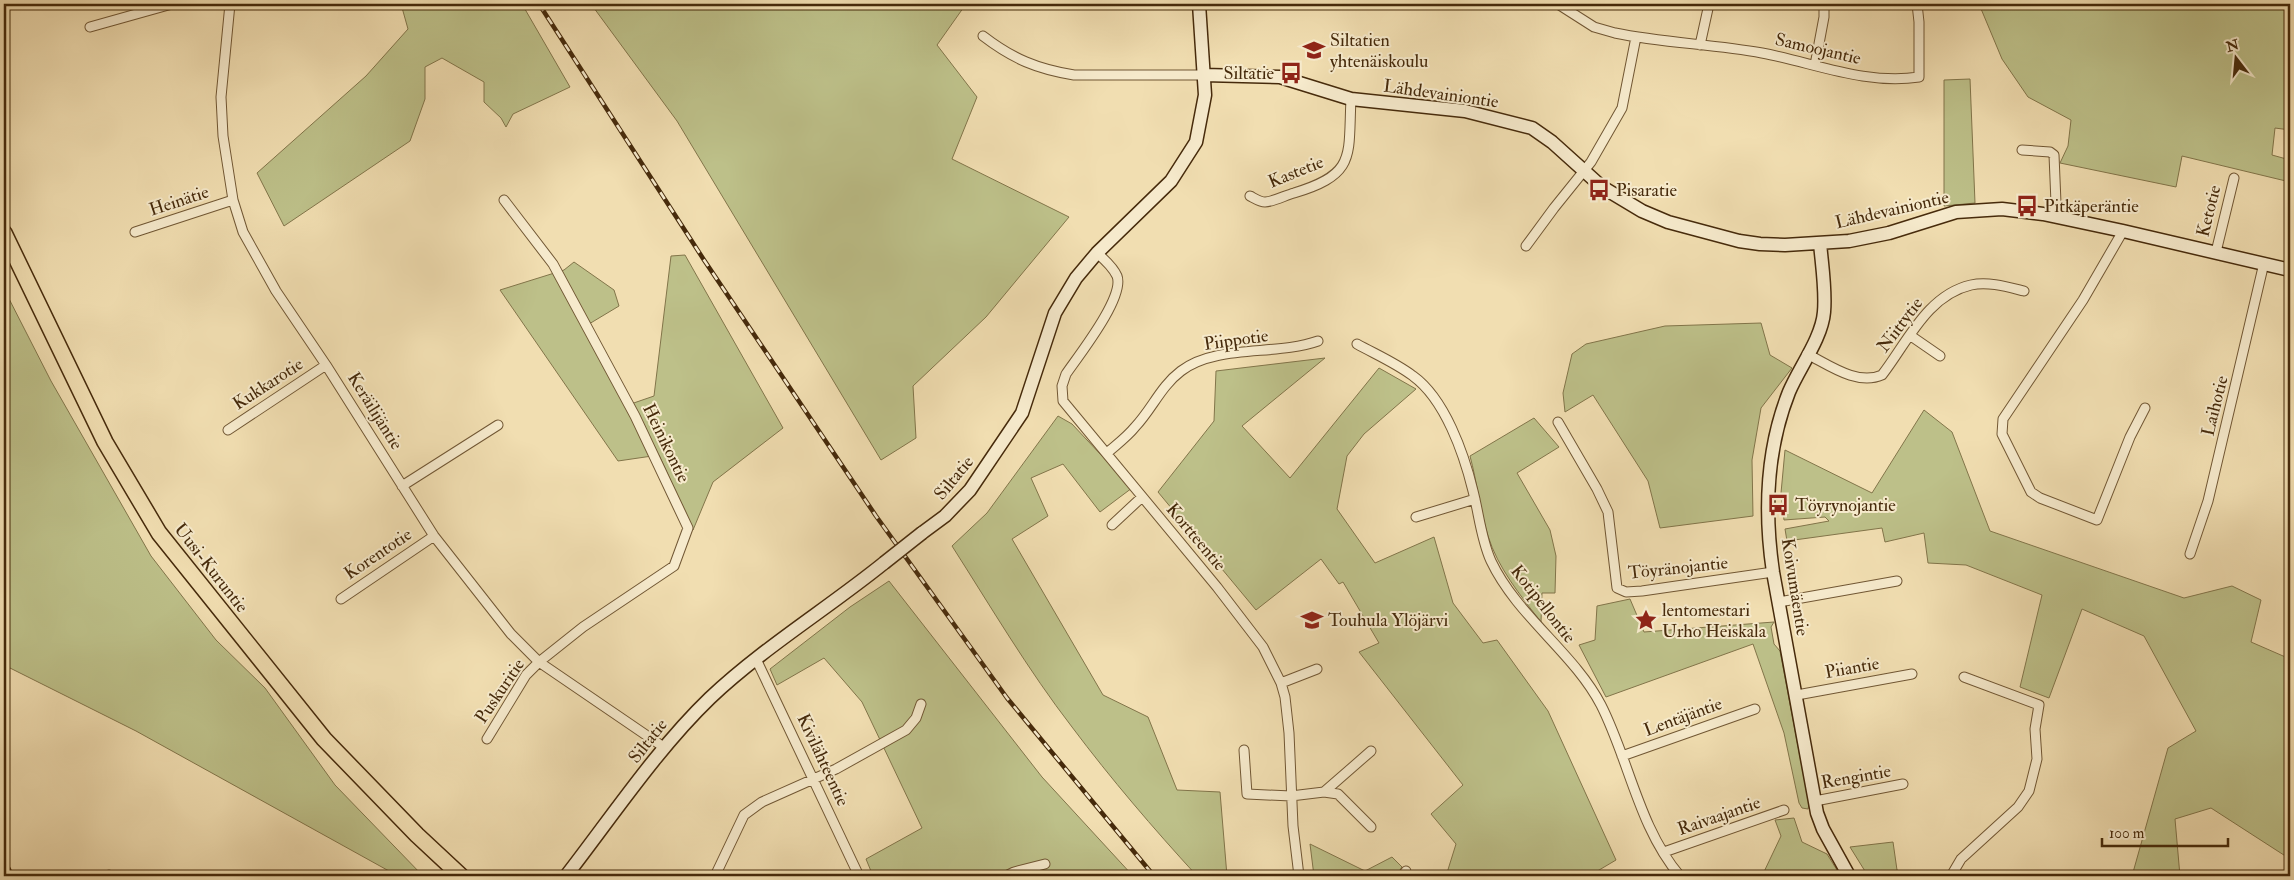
<svg xmlns="http://www.w3.org/2000/svg" width="2294" height="880" viewBox="0 0 2294 880" font-family="'IM FELL Double Pica',serif">
	<style>
		.green { fill: #bdc089; stroke: #82754a }
		.lines { fill: none; stroke-linecap: round; stroke-linejoin: round }
		.street-casing { stroke: #715734; stroke-width: 11 }
		.secondary-casing { stroke: #462a0b; stroke-width: 15 }
		.primary-casing { stroke: #462a0b; stroke-width: 18 }
		.street { stroke: #f6eacc; stroke-width: 9 }
		.secondary { stroke: #f6eacc; stroke-width: 12 }
		.primary { stroke: #f1deb1; stroke-width: 15 }
		.rail-casing { stroke: #462a0b; stroke-width: 4.5 }
		.rail { stroke: #f6eacc; stroke-width: 2.5; stroke-dasharray: 8; stroke-linecap: butt }
		.secondary-bridge-casing { stroke: #462a0b; stroke-width: 15; stroke-linecap: butt }
		.secondary-bridge { stroke: #f6eacc; stroke-width: 12 }
		.labels { text-anchor: middle; dominant-baseline: central; stroke-width: 4; stroke-linejoin: round; paint-order: stroke }
		.poi-label { font-size: 18px; fill: #462a0b; stroke: #f6eacc; text-anchor: start }
		.street-label { font-size: 18px; fill: #462a0b; stroke: #f6eacc }
	</style>
	<rect width="100%" height="100%" fill="#f1deb1"/>
	<filter id="stains"><feTurbulence type="fractalNoise" baseFrequency=".004" numOctaves="4"/><feColorMatrix values="0 0 0 0 .2 0 0 0 0 .09 0 0 0 0 .02 0 0 0 .5 -.17"/></filter>
	<radialGradient id="worn" r=".72"><stop offset=".6" stop-color="#630" stop-opacity="0"/><stop offset="1" stop-color="#630" stop-opacity=".3"/></radialGradient>
	<!-- green -->
	<path class="green" d="M 401,4 L 522,4 L 570,87 L 513,114 L 506,127 L 501,118 L 484,102 L 484,82 L 442,58 L 425,67 L 425,99 L 410,141 L 284,226 L 257,173 L 366,76 L 408,29 Z
		M 591,4 L 966,4 L 937,45 L 977,97 L 952,159 L 1069,217 L 986,317 L 913,386 L 916,438 L 881,460 L 677,121 Z
		M 1979,4 L 2290,4 L 2290,130 L 2275,128 L 2272,155 L 2290,160 L 2290,182 L 2182,156 L 2176,187 L 2060,163 L 2068,146 L 2071,120 L 2028,97 L 2002,59 Z
		M 1970,79 L 1975,203 L 1944,206 L 1944,80 Z
		M 685,255 L 783,428 L 713,482 L 693,530 L 659,455 L 618,461 L 500,290 L 564,270 L 574,262 L 614,290 L 619,306 L 584,327 L 625,406 L 654,396 L 671,256 Z
		M 4,289 L 51,381 L 151,556 L 216,640 L 265,688 L 335,785 L 423,876 L 398,876 L 136,731 L 4,665 Z
		M 1761,323 L 1770,355 L 1792,368 L 1761,408 L 1752,460 L 1753,516 L 1660,528 L 1648,481 L 1593,395 L 1565,412 L 1563,393 L 1572,354 L 1586,344 L 1665,326 Z
		M 1325,358 L 1242,426 L 1290,478 L 1379,368 L 1416,389 L 1364,434 L 1347,456 L 1337,509 L 1375,563 L 1434,537 L 1453,603 L 1483,643 L 1497,640 L 1548,711 L 1616,860 L 1589,876 L 1446,876 L 1456,844 L 1431,814 L 1463,785 L 1359,652 L 1379,643 L 1343,582 L 1339,584 L 1321,559 L 1256,610 L 1158,492 L 1214,421 L 1216,371 Z
		M 1924,410 L 1952,432 L 1990,531 L 2184,598 L 2232,586 L 2261,600 L 2251,642 L 2290,659 L 2290,859 L 2211,808 L 2175,819 L 2180,876 L 2132,876 L 2168,748 L 2196,731 L 2144,636 L 2082,609 L 2049,698 L 2020,687 L 2042,595 L 1966,565 L 1928,563 L 1924,533 L 1885,542 L 1882,528 L 1787,541 L 1785,529 L 1829,521 L 1825,517 L 1784,520 L 1781,493 L 1785,450 L 1872,493 Z
		M 1058,416 L 1072,424 L 1132,488 L 1100,512 L 1063,464 L 1031,478 L 1048,516 L 1012,539 L 1103,695 L 1148,717 L 1177,790 L 1220,792 L 1227,876 L 1197,876 C 1153,828 1111,779 1072,727 C 1028,670 991,607 952,546 L 987,513 Z
		M 1534,418 L 1559,447 L 1517,473 L 1550,530 L 1556,556 L 1555,593 L 1542,593 L 1541,622 C 1520,595 1498,568 1488,536 C 1480,510 1477,482 1470,456 Z
		M 889,581 L 1042,777 L 1133,876 L 873,876 L 866,859 L 922,828 L 862,702 L 824,658 L 777,685 L 770,669 L 850,607 Z
		M 1630,599 L 1644,632 L 1774,622 L 1771,627 L 1774,644 L 1780,651 L 1809,804 L 1808,809 L 1802,808 L 1799,803 L 1784,733 L 1753,644 L 1606,697 L 1579,645 L 1595,640 L 1597,606 Z
		M 1794,818 L 1802,842 L 1827,854 L 1837,870 L 1814,876 L 1762,876 L 1781,836 L 1775,820 Z
		M 1893,842 L 1897,870 L 1908,876 L 1868,876 L 1850,847 Z
		M 1310,844 L 1365,871 L 1392,857 L 1402,867 L 1396,876 L 1314,876 Z"/>
	<g class="lines">
		<!-- street casing -->
		<g class="street-casing">
			<path id="street" d="M 230,4 L 221,97 L 223,136 L 233,200 L 243,232 L 276,291 L 326,365 L 434,536 L 511,634 L 539,662 L 665,748
				M 1558,4 L 1594,27 L 1615,33 C 1663,43 1713,44 1762,53 C 1815,63 1865,85 1919,77 L 1919,22 L 1917,4
				M 90,27 L 172,4
				M 983,36 C 1013,59 1037,69 1074,75 L 1204,75
				M 1700,45 L 1709,4
				M 1815,65 L 1824,17 L 1824,4
				M 2022,150 L 2050,152 L 2054,155 L 2056,203 L 2053,216
				M 1250,196 C 1254,198 1260,202 1265,202 C 1273,202 1286,195 1294,193 C 1357,174 1348,156 1351,99
				M 2123,231 L 2083,300 L 2003,419 L 2002,434 L 2031,492 L 2040,498 L 2097,520 L 2130,437 L 2145,408
				M 135,232 L 233,200
				M 1526,246 L 1554,208 L 1591,162 L 1622,108 L 1636,37
				M 2216,252 L 2234,178
				M 1097,253 C 1104,259 1113,267 1117,276 C 1125,297 1079,355 1066,374 L 1062,386 L 1063,401 L 1217,587 L 1263,647 L 1281,683 L 1285,697 L 1289,733 L 1293,826 L 1299,876
				M 1911,336 L 1940,356
				M 1357,344 C 1375,354 1396,363 1413,376 C 1445,399 1464,454 1473,491 C 1479,514 1481,539 1491,561 C 1517,616 1574,653 1601,705 C 1629,760 1639,828 1680,876
				M 1807,354 C 1829,365 1857,386 1882,375 C 1907,343 1927,295 1971,285 C 1988,281 2008,287 2024,291
				M 1558,422 L 1597,489 L 1608,512 L 1617,588 L 1626,592 L 1642,591 L 1773,572
				M 228,430 L 326,365
				M 1107,453 C 1116,445 1127,437 1135,427 C 1152,409 1161,386 1181,371 C 1216,344 1276,356 1318,341
				M 402,486 L 498,425
				M 1416,517 L 1475,499
				M 1112,525 L 1142,497
				M 2190,554 L 2208,501 L 2264,263
				M 341,599 L 434,536
				M 1779,602 L 1897,581
				M 756,659 L 859,876
				M 1281,683 L 1317,669
				M 1797,695 L 1912,674
				M 487,739 L 526,675 L 539,662 L 583,627 L 674,566 L 688,528 L 635,416 L 553,264 L 504,200
				M 1244,750 L 1247,794 L 1291,796 L 1324,792 L 1371,751
				M 1622,756 L 1755,709
				M 1324,792 L 1338,794 L 1371,827
				M 1815,801 L 1903,784
				M 1664,852 L 1784,810
				M 109,875 L 110,876
				M 715,876 L 744,815 L 762,802 L 836,769 L 906,730 L 916,718 L 921,704
				M 1006,876 L 1014,872 L 1045,864
				M 1402,876 L 1406,871
				M 1951,876 L 1961,859 L 2018,807 L 2029,791 L 2037,759 L 2035,729 L 2039,705 L 1964,677"/>
		</g>
		<!-- secondary casing -->
		<g class="secondary-casing">
			<path id="secondary" d="M 1204,75 L 1280,77 L 1351,99 L 1465,111 L 1532,128 L 1552,142 L 1602,187 L 1642,211 L 1668,222 L 1739,241 L 1760,244 L 1785,245 L 1849,241 L 1889,233 L 1956,212 L 2002,209 L 2043,214 L 2123,231 L 2290,270
				M 1820,243 C 1822,266 1826,290 1824,312 C 1822,338 1799,368 1789,392 C 1766,450 1764,511 1773,572 L 1817,813 L 1823,829 L 1849,876
				M 922,533 L 945,516 L 970,490 L 1022,413 L 1055,313 L 1076,278 L 1097,253 L 1171,181 L 1196,142 L 1205,95 L 1199,4
				M 4,871 L 6,876
				M 566,876 C 611,818 657,749 710,698 C 763,648 827,609 884,563"/>
		</g>
		<!-- primary casing -->
		<g class="primary-casing">
			<path id="primary" d="M 4,233 L 105,442 L 159,533 L 324,739 L 417,835 L 461,876"/>
		</g>
		<!-- street -->
		<use href="#street" class="street"/>
		<!-- secondary -->
		<use href="#secondary" class="secondary"/>
		<!-- primary -->
		<use href="#primary" class="primary"/>
		<!-- rail casing -->
		<g class="rail-casing">
			<path id="rail" d="M 539,4 L 704,260 L 876,516 L 1007,698 L 1154,876"/>
		</g>
		<!-- rail -->
		<use href="#rail" class="rail"/>
		<!-- secondary-bridge casing -->
		<g class="secondary-bridge-casing">
			<path id="secondary-bridge" d="M 884,563 L 922,533"/>
		</g>
		<!-- secondary-bridge -->
		<use href="#secondary-bridge" class="secondary-bridge"/>
	</g>
	<!-- icons -->
	<defs>
		<g id="school-bare" transform="scale(1.725)"><path d="M0-5L7-2L0 1L-7-2ZM-4 1L0 2.5L4 1V4Q0 6-4 4Z" fill="#8f2418" stroke="#f6eacc" stroke-width="2.5" paint-order="stroke"/></g>
		<g id="bus-bare" transform="scale(1.725)"><path d="M-5-6H5V4H4V6H2V4H-2V6H-4V4H-5ZM-3.5-4V0h7V-4ZM-3.5 1.2v1.5H-2V1.2ZM2 1.2v1.5H3.5V1.2Z" fill="#8f2418" stroke="#f6eacc" stroke-width="2.5" paint-order="stroke"/></g>
		<g id="sight-bare" transform="scale(1.725)"><path d="M0-6L1.8-2.2L6-1.7L2.9 1.2L3.7 5.4L0 3.3L-3.7 5.4L-2.9 1.2L-6-1.7L-1.8-2.2Z" fill="#8f2418" stroke="#f6eacc" stroke-width="2.5" paint-order="stroke"/></g>
	</defs>
	<g fill-rule="evenodd">
		<use href="#school-bare" x="1314" y="50"/>
		<use href="#bus-bare" x="1291" y="73"/>
		<use href="#bus-bare" x="1599" y="190"/>
		<use href="#bus-bare" x="2027" y="206"/>
		<use href="#bus-bare" x="1778" y="505"/>
		<use href="#school-bare" x="1312" y="620"/>
		<use href="#sight-bare" x="1646" y="620"/>
	</g>
	<g class="labels">
		<!-- poi labels -->
		<g class="poi-label">
			<text x="1330" y="40">Siltatien<tspan x="1330" dy="21">yhtenäiskoulu</tspan></text>
			<text x="1274" y="73" text-anchor="end">Siltatie</text>
			<text x="1616" y="190">Pisaratie</text>
			<text x="2044" y="206">Pitkäperäntie</text>
			<text x="1795" y="505">Töyrynojantie</text>
			<text x="1662" y="610">lentomestari<tspan x="1662" dy="21">Urho Heiskala</tspan></text>
			<text x="1328" y="620">Touhula Ylöjärvi</text>
		</g>
		<!-- street labels -->
		<g class="street-label">
			<text transform="translate(1818 49) rotate(13)">Samoojantie</text>
			<text transform="translate(1441 94) rotate(8)">Lähdevainiontie</text>
			<text transform="translate(1296 172) rotate(-22)">Kastetie</text>
			<text transform="translate(179 201) rotate(-18)">Heinätie</text>
			<text transform="translate(1892 210) rotate(-13)">Lähdevainiontie</text>
			<text transform="translate(2209 211) rotate(-76)">Ketotie</text>
			<text transform="translate(1900 325) rotate(-53)">Niittytie</text>
			<text transform="translate(1236 340) rotate(-8)">Piippotie</text>
			<text transform="translate(268 384) rotate(-33)">Kukkarotie</text>
			<text transform="translate(2215 406) rotate(-76)">Laihotie</text>
			<text transform="translate(375 411) rotate(58)">Keräilijäntie</text>
			<text transform="translate(666 443) rotate(64)">Heinikontie</text>
			<text transform="translate(954 478) rotate(-51)">Siltatie</text>
			<text transform="translate(1196 537) rotate(50)">Kortteentie</text>
			<text transform="translate(378 554) rotate(-34)">Korentotie</text>
			<text transform="translate(211 568) rotate(52)">Uusi-Kuruntie</text>
			<text transform="translate(1678 568) rotate(-6)">Töyränojantie</text>
			<text transform="translate(1795 587) rotate(81)">Koivumäentie</text>
			<text transform="translate(1543 604) rotate(52)">Kotipellontie</text>
			<text transform="translate(1852 668) rotate(-10)">Piiantie</text>
			<text transform="translate(500 691) rotate(-56)">Puskuritie</text>
			<text transform="translate(1683 717) rotate(-20)">Lentäjäntie</text>
			<text transform="translate(648 741) rotate(-52)">Siltatie</text>
			<text transform="translate(823 760) rotate(65)">Kivilähteentie</text>
			<text transform="translate(1856 777) rotate(-10)">Rengintie</text>
			<text transform="translate(1719 816) rotate(-19)">Raivaajantie</text>
		</g>
	</g>
	<!-- margin -->
	<rect width="2294" height="880" fill="none" stroke="#f1deb1" stroke-width="20"/>
	<rect x="5" y="5" width="2284" height="870" fill="none" stroke="#462a0b" stroke-width="2.5"/>
	<rect x="10" y="10" width="2274" height="860" fill="none" stroke="#462a0b"/>
	<!-- north arrow -->
	<g transform="translate(2236 58) rotate(344)" stroke="#f6eacc" stroke-width="4" paint-order="stroke">
	<path d="M0-4L9 19L0 12L-9 19Z" fill="#462a0b"/>
	<text y="-8" font-size="14" font-weight="bold" text-anchor="middle" fill="#462a0b">N</text>
	</g>
	<!-- scale -->
	<path d="M2102 838v8h126v-8" fill="none" stroke="#462a0b" stroke-width="2.5"/>
	<text x="2109" y="838" font-size="15" fill="#462a0b" stroke="#f6eacc" stroke-width="4" paint-order="stroke">100 m</text>
	<rect width="100%" height="100%" filter="url(#stains)"/>
	<rect width="100%" height="100%" fill="url(#worn)"/>
</svg>
